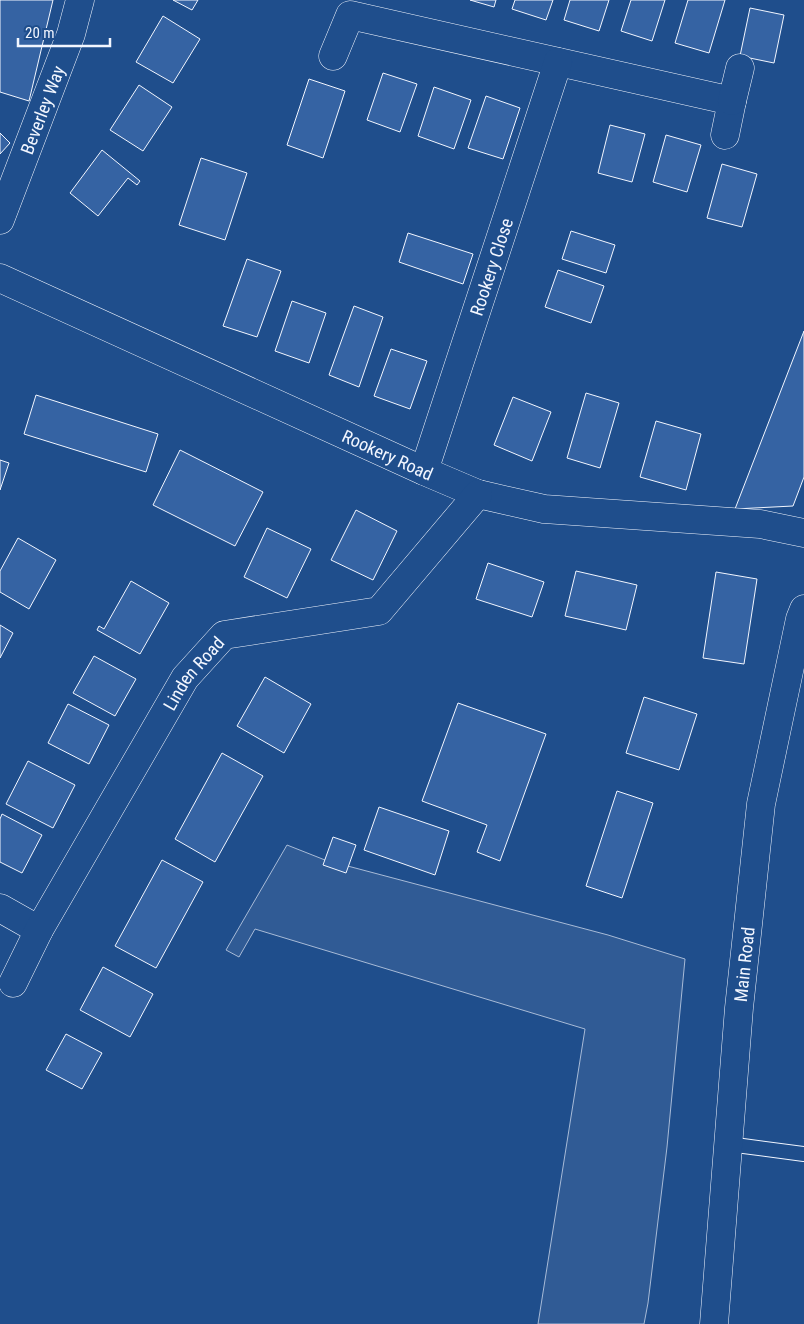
<svg xmlns="http://www.w3.org/2000/svg" width="804" height="1324" viewBox="0 0 804 1324" font-family="'Roboto Condensed',sans-serif">
	<style>
		.built { fill: #305b95; stroke: #a8bbd7 }
		.building { fill: #3563a3; stroke: #f2f6ff }
		.lines { fill: none; stroke-linecap: round; stroke-linejoin: round }
		.service-casing { stroke: #f2f6ff; stroke-width: 16 }
		.minor-casing { stroke: #f2f6ff; stroke-width: 29 }
		.tertiary-casing { stroke: #f2f6ff; stroke-width: 29 }
		.service { stroke: #1f4e8c; stroke-width: 14 }
		.minor { stroke: #1f4e8c; stroke-width: 28 }
		.tertiary { stroke: #1f4e8c; stroke-width: 28 }
		.labels { text-anchor: middle; dominant-baseline: central; stroke-width: 4; stroke-linejoin: round; paint-order: stroke }
		.street-label { font-size: 18px; fill: #f2f6ff; stroke: #1f4e8c }
	</style>
	<rect width="100%" height="100%" fill="#1f4e8c"/>
	<!-- built -->
	<path class="built" d="M 287,845 L 325,860 L 608,935 L 685,959 L 667,1147 L 648,1303 L 644,1324 L 538,1324 L 585,1029 L 255,929 L 239,957 L 226,950 Z"/>
	<!-- building -->
	<path class="building" d="M 0,0 L 53,0 L 29,101 L 0,92 Z
		M 173,0 L 198,0 L 192,10 Z
		M 470,0 L 496,0 L 494,7 Z
		M 515,0 L 553,0 L 546,20 L 512,9 Z
		M 570,0 L 609,0 L 599,31 L 564,20 Z
		M 631,0 L 665,0 L 652,41 L 621,31 Z
		M 688,0 L 725,0 L 709,53 L 675,43 Z
		M 750,8 L 784,15 L 774,63 L 740,56 Z
		M 163,16 L 200,39 L 173,83 L 136,62 Z
		M 383,73 L 417,84 L 400,132 L 367,120 Z
		M 309,79 L 345,91 L 323,158 L 287,145 Z
		M 139,85 L 172,107 L 143,151 L 110,130 Z
		M 434,87 L 471,100 L 454,149 L 418,136 Z
		M 486,96 L 520,108 L 503,159 L 468,148 Z
		M 610,125 L 645,134 L 632,182 L 598,173 Z
		M 0,133 L 10,143 L 0,154 Z
		M 666,135 L 701,145 L 687,192 L 653,182 Z
		M 102,150 L 140,181 L 137,185 L 128,178 L 98,216 L 70,193 Z
		M 201,158 L 247,173 L 225,240 L 179,225 Z
		M 722,164 L 757,174 L 742,227 L 707,218 Z
		M 571,231 L 615,245 L 606,273 L 562,259 Z
		M 408,233 L 473,254 L 463,284 L 399,262 Z
		M 247,259 L 281,271 L 257,337 L 223,326 Z
		M 558,270 L 604,286 L 591,323 L 545,307 Z
		M 292,301 L 326,313 L 309,363 L 275,351 Z
		M 354,306 L 383,317 L 359,387 L 329,375 Z
		M 804,331 L 804,477 L 793,506 L 735,509 Z
		M 391,349 L 427,361 L 410,409 L 374,396 Z
		M 586,393 L 619,403 L 600,468 L 567,458 Z
		M 36,395 L 158,434 L 146,472 L 24,434 Z
		M 513,397 L 551,412 L 532,461 L 494,445 Z
		M 656,421 L 701,434 L 686,490 L 640,477 Z
		M 180,450 L 263,492 L 235,546 L 153,505 Z
		M 0,460 L 9,463 L 0,490 Z
		M 356,510 L 397,531 L 373,580 L 331,560 Z
		M 267,528 L 311,549 L 287,598 L 244,577 Z
		M 18,538 L 56,560 L 29,609 L 0,592 L 0,571 Z
		M 488,563 L 544,582 L 532,617 L 476,599 Z
		M 576,571 L 637,585 L 626,630 L 565,616 Z
		M 716,572 L 757,579 L 744,664 L 703,658 Z
		M 131,581 L 169,603 L 140,654 L 97,630 L 99,626 L 104,629 Z
		M 0,625 L 13,633 L 0,658 Z
		M 94,656 L 136,679 L 115,716 L 73,693 Z
		M 265,677 L 311,704 L 284,753 L 237,726 Z
		M 644,697 L 697,714 L 679,770 L 626,753 Z
		M 458,703 L 546,734 L 500,861 L 477,852 L 487,825 L 422,801 Z
		M 68,704 L 109,725 L 89,764 L 48,743 Z
		M 222,753 L 263,776 L 215,862 L 175,839 Z
		M 28,761 L 75,785 L 53,828 L 6,804 Z
		M 617,791 L 653,803 L 622,898 L 586,886 Z
		M 379,807 L 449,831 L 435,875 L 364,850 Z
		M 2,814 L 42,835 L 22,873 L 0,862 L 0,819 Z
		M 333,837 L 356,845 L 346,873 L 323,865 Z
		M 162,860 L 203,882 L 156,968 L 115,946 Z
		M 103,967 L 153,994 L 130,1037 L 80,1010 Z
		M 66,1034 L 102,1053 L 82,1089 L 46,1070 Z"/>
	<g class="lines">
		<!-- service casing -->
		<g class="service-casing">
			<path id="service" d="M 728,1144 L 804,1154"/>
		</g>
		<!-- minor casing -->
		<g class="minor-casing">
			<g id="minor">
				<path d="M 333,56 L 350,15 L 732,101 L 725,135"/>
				<path d="M 732,101 L 740,68"/>
				<path id="s1" d="M 0,220 L 71,34 L 80,0"/>
				<path id="s2" d="M 0,278 L 424,471 L 478,494 L 544,509 L 760,524 L 804,533"/>
				<path id="s3" d="M 424,471 L 558,62"/>
				<path d="M 0,908 L 39,930"/>
				<path id="s4" d="M 13,983 L 39,930 L 185,678 L 224,635 L 379,611 L 478,494"/>
			</g>
		</g>
		<!-- tertiary casing -->
		<g class="tertiary-casing">
			<g id="tertiary">
				<path id="s5" d="M 714,1324 L 739,1008 L 761,804 L 800,619 L 804,609"/>
			</g>
		</g>
		<!-- service -->
		<use href="#service" class="service"/>
		<!-- minor -->
		<use href="#minor" class="minor"/>
		<!-- tertiary -->
		<use href="#tertiary" class="tertiary"/>
	</g>
	<g class="labels">
		<!-- street labels -->
		<g class="street-label">
			<text stroke="none"><textPath href="#s1" startOffset="118">Beverley Way</textPath></text>
			<text stroke="none"><textPath href="#s3" startOffset="215">Rookery Close</textPath></text>
			<text stroke="none"><textPath href="#s2" startOffset="426">Rookery Road</textPath></text>
			<text stroke="none"><textPath href="#s4" startOffset="359">Linden Road</textPath></text>
			<text stroke="none"><textPath href="#s5" startOffset="361">Main Road</textPath></text>
		</g>
	</g>
	<!-- scale -->
	<path d="M18 38v8h92v-8" fill="none" stroke="#f2f6ff" stroke-width="2.5"/>
	<text x="25" y="38" font-size="15" fill="#f2f6ff" stroke="#1f4e8c" stroke-width="4" paint-order="stroke">20 m</text>
</svg>
